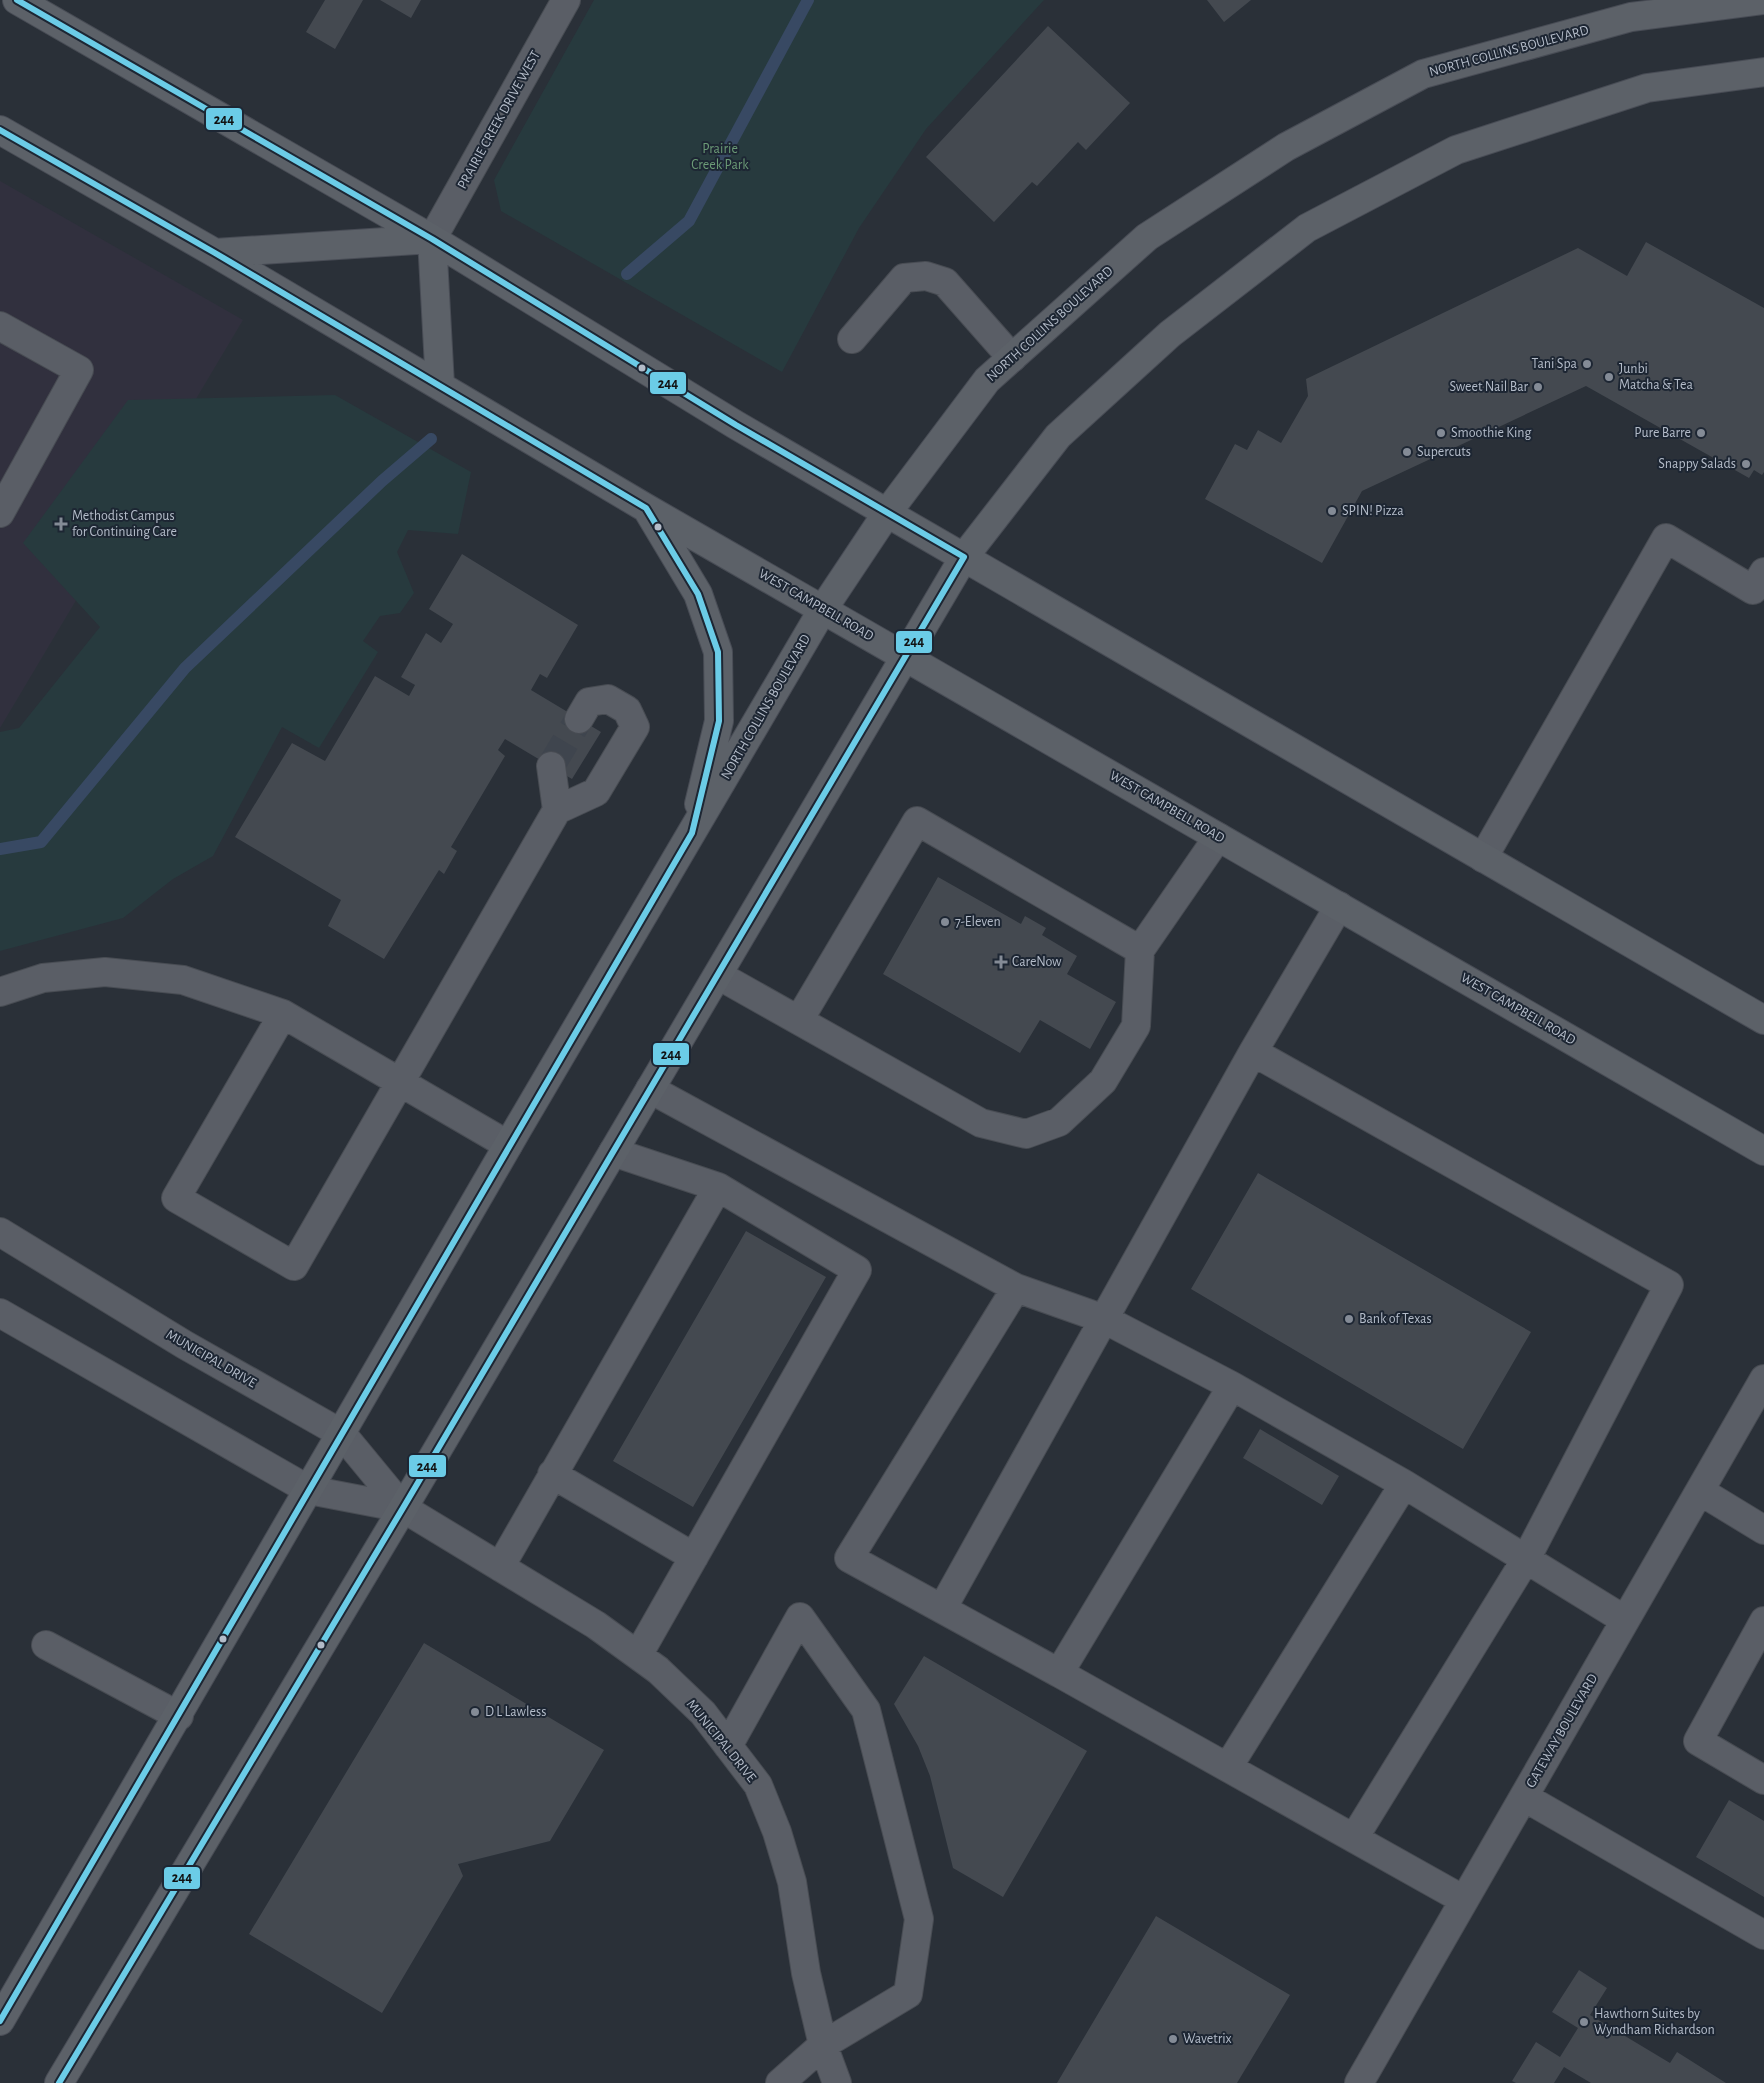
<svg xmlns="http://www.w3.org/2000/svg" width="1764" height="2083" viewBox="0 0 1764 2083" font-family="'Alegreya Sans',sans-serif">
	<style>
		.medical { fill: #31303e }
		.green { fill: #273a3e }
		.lines { fill: none; stroke-linecap: round; stroke-linejoin: round }
		.stream { stroke: #384963; stroke-width: 12 }
		.building { fill: #444950 }
		.minor-tunnel { stroke: #3f454e; stroke-width: 28; stroke-dasharray: 28 14; stroke-linecap: butt }
		.minor-casing { stroke: #484c53; stroke-width: 30 }
		.major-casing { stroke: #484c55; stroke-width: 30 }
		.minor { stroke: #5a5e66; stroke-width: 28 }
		.major { stroke: #5c6168; stroke-width: 28 }
		.bus-1-casing { stroke: #1d2633; stroke-width: 10 }
		.bus-1 { stroke: #6bcce7; stroke-width: 6 }
		.poi-dot { fill: #848b96; stroke: #1d2633; stroke-width: 2 }
		.bus-dot { fill: #b4bcc9; stroke: #1d2633; stroke-width: 2 }
		.labels { text-anchor: middle; dominant-baseline: central; stroke-width: 4; stroke-linejoin: round; paint-order: stroke }
		.street-label { font-size: 14px; fill: #b4bcc9; stroke: #1d2633 }
		.park-label { font-size: 14px; fill: #6b9a76; stroke: #1d2633 }
		.poi-label { font-size: 14px; fill: #b4bcc9; stroke: #1d2633; text-anchor: start }
		.line-badge { stroke: #1d2633; stroke-width: 2 }
		.pale-badge-label { font-size: 14px; text-anchor: middle; font-weight: bold; fill: #111 }
	</style>
	<rect width="100%" height="100%" fill="#2a3038"/>
	<!-- medical -->
	<path class="medical" d="M 0,181 L 243,320 L 0,728 Z"/>
	<!-- green -->
	<path class="green" d="M 594,0 L 1044,0 L 926,129 L 859,228 L 782,372 L 501,211 L 494,180 Z
		M 335,395 L 471,472 L 458,534 L 408,530 L 397,552 L 414,593 L 400,613 L 380,616 L 363,641 L 378,652 L 319,748 L 282,727 L 213,856 L 173,879 L 123,918 L 0,951 L 0,732 L 19,728 L 100,627 L 23,543 L 128,400 Z"/>
	<g class="lines">
		<!-- stream -->
		<path class="stream" d="M 627,274 L 689,221 L 808,0
			M 0,849 L 41,842 L 185,668 L 382,481 L 431,439"/>
	</g>
	<!-- building -->
	<path class="building" d="M 325,0 L 363,0 L 335,49 L 306,32 Z
		M 380,0 L 421,0 L 411,18 Z
		M 1207,0 L 1251,0 L 1224,22 Z
		M 1048,26 L 1130,103 L 1086,150 L 1078,142 L 1037,186 L 1032,182 L 994,222 L 926,157 Z
		M 1646,242 L 1764,308 L 1764,472 L 1762,475 L 1754,470 L 1749,478 L 1586,386 L 1362,491 L 1322,563 L 1205,499 L 1235,444 L 1247,450 L 1258,430 L 1281,443 L 1308,396 L 1306,379 L 1578,248 L 1627,276 Z
		M 462,554 L 578,625 L 547,678 L 540,674 L 531,690 L 601,732 L 572,779 L 505,739 L 498,750 L 505,756 L 451,847 L 457,851 L 444,874 L 439,870 L 384,959 L 328,926 L 341,900 L 235,837 L 292,743 L 325,761 L 375,676 L 409,696 L 415,685 L 401,677 L 426,633 L 441,643 L 453,624 L 429,609 Z
		M 938,877 L 1021,924 L 1025,916 L 1046,928 L 1042,935 L 1077,956 L 1067,974 L 1116,1002 L 1090,1049 L 1040,1020 L 1020,1053 L 883,974 Z
		M 1258,1173 L 1531,1332 L 1463,1449 L 1191,1289 Z
		M 746,1231 L 826,1277 L 693,1507 L 613,1461 Z
		M 1260,1429 L 1339,1476 L 1322,1505 L 1243,1458 Z
		M 424,1643 L 604,1750 L 550,1841 L 458,1864 L 463,1876 L 382,2013 L 249,1934 Z
		M 924,1656 L 1087,1751 L 1003,1897 L 953,1868 L 930,1776 L 918,1746 L 894,1704 Z
		M 1729,1800 L 1764,1821 L 1764,1897 L 1696,1857 Z
		M 1156,1916 L 1290,1995 L 1237,2083 L 1057,2083 Z
		M 1579,1970 L 1607,1988 L 1590,2015 L 1670,2063 L 1677,2052 L 1726,2083 L 1591,2083 L 1564,2067 L 1554,2083 L 1516,2083 L 1512,2081 L 1536,2042 L 1560,2057 L 1578,2028 L 1552,2012 Z"/>
	<g class="lines">
		<!-- minor-tunnel -->
		<path class="minor-tunnel" d="M 551,766 L 579,719"/>
		<!-- minor casing -->
		<g class="minor-casing">
			<path id="minor" d="M 432,239 L 566,0
				M 0,326 L 79,370 L 0,513
				M 852,339 L 904,278 L 926,276 L 945,282 L 1012,358
				M 551,766 L 557,810
				M 1483,858 L 1666,538 L 1753,590 L 1764,572
				M 1339,906 L 1253,1052 L 1669,1285 L 1526,1559 L 1354,1838
				M 1140,950 L 1218,837
				M 718,975 L 981,1123 L 1026,1134 L 1059,1122 L 1103,1081 L 1136,1026 L 1140,950 L 917,821 L 799,1020
				M 0,992 L 43,978 L 105,972 L 183,980 L 283,1014 L 508,1145
				M 283,1014 L 176,1198 L 294,1266 L 557,810 L 596,792 L 635,727 L 627,710 L 608,699 L 589,702 L 579,719
				M 650,1089 L 1016,1288 L 849,1558 L 1059,1673 L 1232,1386 L 1404,1484 L 1625,1620
				M 613,1152 L 718,1187
				M 0,1232 L 185,1345 L 342,1434 L 403,1508 L 596,1625 L 658,1670 L 703,1713 L 758,1785 L 777,1832 L 792,1882 L 806,1973 L 823,2045 L 837,2083
				M 1016,1288 L 1104,1319 L 1232,1386
				M 0,1313 L 309,1490 L 403,1508
				M 552,1474 L 694,1557
				M 1700,1491 L 1764,1530
				M 500,1567 L 718,1187 L 857,1270 L 638,1655
				M 942,1609 L 1253,1052
				M 1764,1621 L 1698,1741 L 1764,1780
				M 46,1645 L 179,1716
				M 1059,1673 L 1464,1900
				M 728,1746 L 800,1617 L 866,1710 L 919,1919 L 908,1994 L 823,2045 L 780,2083
				M 1228,1767 L 1404,1484
				M 1524,1797 L 1764,1935
				M 1359,2083 L 1764,1379"/>
		</g>
		<!-- major casing -->
		<g class="major-casing">
			<path id="major" d="M 17,0 L 432,239 L 736,425 L 887,513 L 1764,1020
				M 0,130 L 215,253 L 646,508 L 1764,1151
				M 432,239 L 440,385
				M 215,253 L 432,239
				M 647,509 L 698,594 L 718,652 L 719,721 L 699,804
				M 0,2021 L 518,1128 L 823,609 L 887,513 L 987,380 L 1147,237 L 1286,147 L 1423,74 L 1631,17 L 1764,0
				M 59,2083 L 403,1508 L 964,557 L 1058,436 L 1170,334 L 1307,228 L 1456,150 L 1647,88 L 1764,72"/>
		</g>
		<!-- minor -->
		<use href="#minor" class="minor"/>
		<!-- major -->
		<use href="#major" class="major"/>
		<!-- bus-1 casing -->
		<g class="bus-1-casing">
			<path id="bus-1" d="M 17,0 L 432,239 L 736,425 L 964,557 L 403,1508 L 59,2083
				M 0,130 L 215,253 L 646,508 L 698,594 L 718,652 L 719,721 L 692,833 L 0,2021"/>
		</g>
		<!-- bus-1 -->
		<use href="#bus-1" class="bus-1"/>
	</g>
	<!-- markers -->
	<g class="poi-dot">
		<circle cx="1587" cy="364" r="5"/>
		<circle cx="1609" cy="377" r="5"/>
		<circle cx="1538" cy="387" r="5"/>
		<circle cx="1441" cy="433" r="5"/>
		<circle cx="1701" cy="433" r="5"/>
		<circle cx="1407" cy="452" r="5"/>
		<circle cx="1746" cy="464" r="5"/>
		<circle cx="1332" cy="511" r="5"/>
		<path d="M58.5 516.5h5v5h5v5h-5v5h-5v-5h-5v-5h5z"/>
		<circle cx="945" cy="922" r="5"/>
		<path d="M998.5 954.5h5v5h5v5h-5v5h-5v-5h-5v-5h5z"/>
		<circle cx="1349" cy="1319" r="5"/>
		<circle cx="475" cy="1712" r="5"/>
		<circle cx="1584" cy="2022" r="5"/>
		<circle cx="1173" cy="2039" r="5"/>
	</g>
	<g class="bus-dot">
		<circle cx="642" cy="368" r="4.5"/>
		<circle cx="658" cy="527" r="4.5"/>
		<circle cx="223" cy="1639" r="4.5"/>
		<circle cx="321" cy="1645" r="4.5"/>
	</g>
	<g class="labels">
		<!-- street labels -->
		<g class="street-label">
			<text transform="translate(1509 51) rotate(-15)">NORTH COLLINS BOULEVARD</text>
			<text transform="translate(499 120) rotate(-61)">PRAIRIE CREEK DRIVE WEST</text>
			<text transform="translate(1050 324) rotate(-42)">NORTH COLLINS BOULEVARD</text>
			<text transform="translate(816 605) rotate(30)">WEST CAMPBELL ROAD</text>
			<text transform="translate(766 707) rotate(-60)">NORTH COLLINS BOULEVARD</text>
			<text transform="translate(1167 807) rotate(30)">WEST CAMPBELL ROAD</text>
			<text transform="translate(1518 1009) rotate(30)">WEST CAMPBELL ROAD</text>
			<text transform="translate(211 1359) rotate(30)">MUNICIPAL DRIVE</text>
			<text transform="translate(1562 1731) rotate(-60)">GATEWAY BOULEVARD</text>
			<text transform="translate(721 1741) rotate(51)">MUNICIPAL DRIVE</text>
		</g>
		<!-- park labels -->
		<g class="park-label">
			<text x="720" y="149">Prairie<tspan x="720" dy="16">Creek Park</tspan></text>
		</g>
		<!-- poi labels -->
		<g class="poi-label">
			<text x="1577" y="364" text-anchor="end">Tani Spa</text>
			<text x="1619" y="369">Junbi<tspan x="1619" dy="16">Matcha &amp; Tea</tspan></text>
			<text x="1528" y="387" text-anchor="end">Sweet Nail Bar</text>
			<text x="1451" y="433">Smoothie King</text>
			<text x="1691" y="433" text-anchor="end">Pure Barre</text>
			<text x="1417" y="452">Supercuts</text>
			<text x="1736" y="464" text-anchor="end">Snappy Salads</text>
			<text x="1342" y="511">SPIN! Pizza</text>
			<text x="72" y="516">Methodist Campus<tspan x="72" dy="16">for Continuing Care</tspan></text>
			<text x="955" y="922">7-Eleven</text>
			<text x="1012" y="962">CareNow</text>
			<text x="1359" y="1319">Bank of Texas</text>
			<text x="485" y="1712">D L Lawless</text>
			<text x="1594" y="2014">Hawthorn Suites by<tspan x="1594" dy="16">Wyndham Richardson</tspan></text>
			<text x="1183" y="2039">Wavetrix</text>
		</g>
	</g>
	<g class="line-badge">
		<rect x="205" y="107" width="38" height="24" rx="5" fill="#6bcce7"/>
		<rect x="649" y="371" width="38" height="24" rx="5" fill="#6bcce7"/>
		<rect x="895" y="630" width="38" height="24" rx="5" fill="#6bcce7"/>
		<rect x="652" y="1042" width="38" height="24" rx="5" fill="#6bcce7"/>
		<rect x="408" y="1454" width="39" height="24" rx="5" fill="#6bcce7"/>
		<rect x="163" y="1866" width="38" height="24" rx="5" fill="#6bcce7"/>
	</g>
	<g class="pale-badge-label">
		<text x="224" y="124">244</text>
		<text x="668" y="388">244</text>
		<text x="914" y="646">244</text>
		<text x="671" y="1059">244</text>
		<text x="427" y="1471">244</text>
		<text x="182" y="1882">244</text>
	</g>
</svg>
